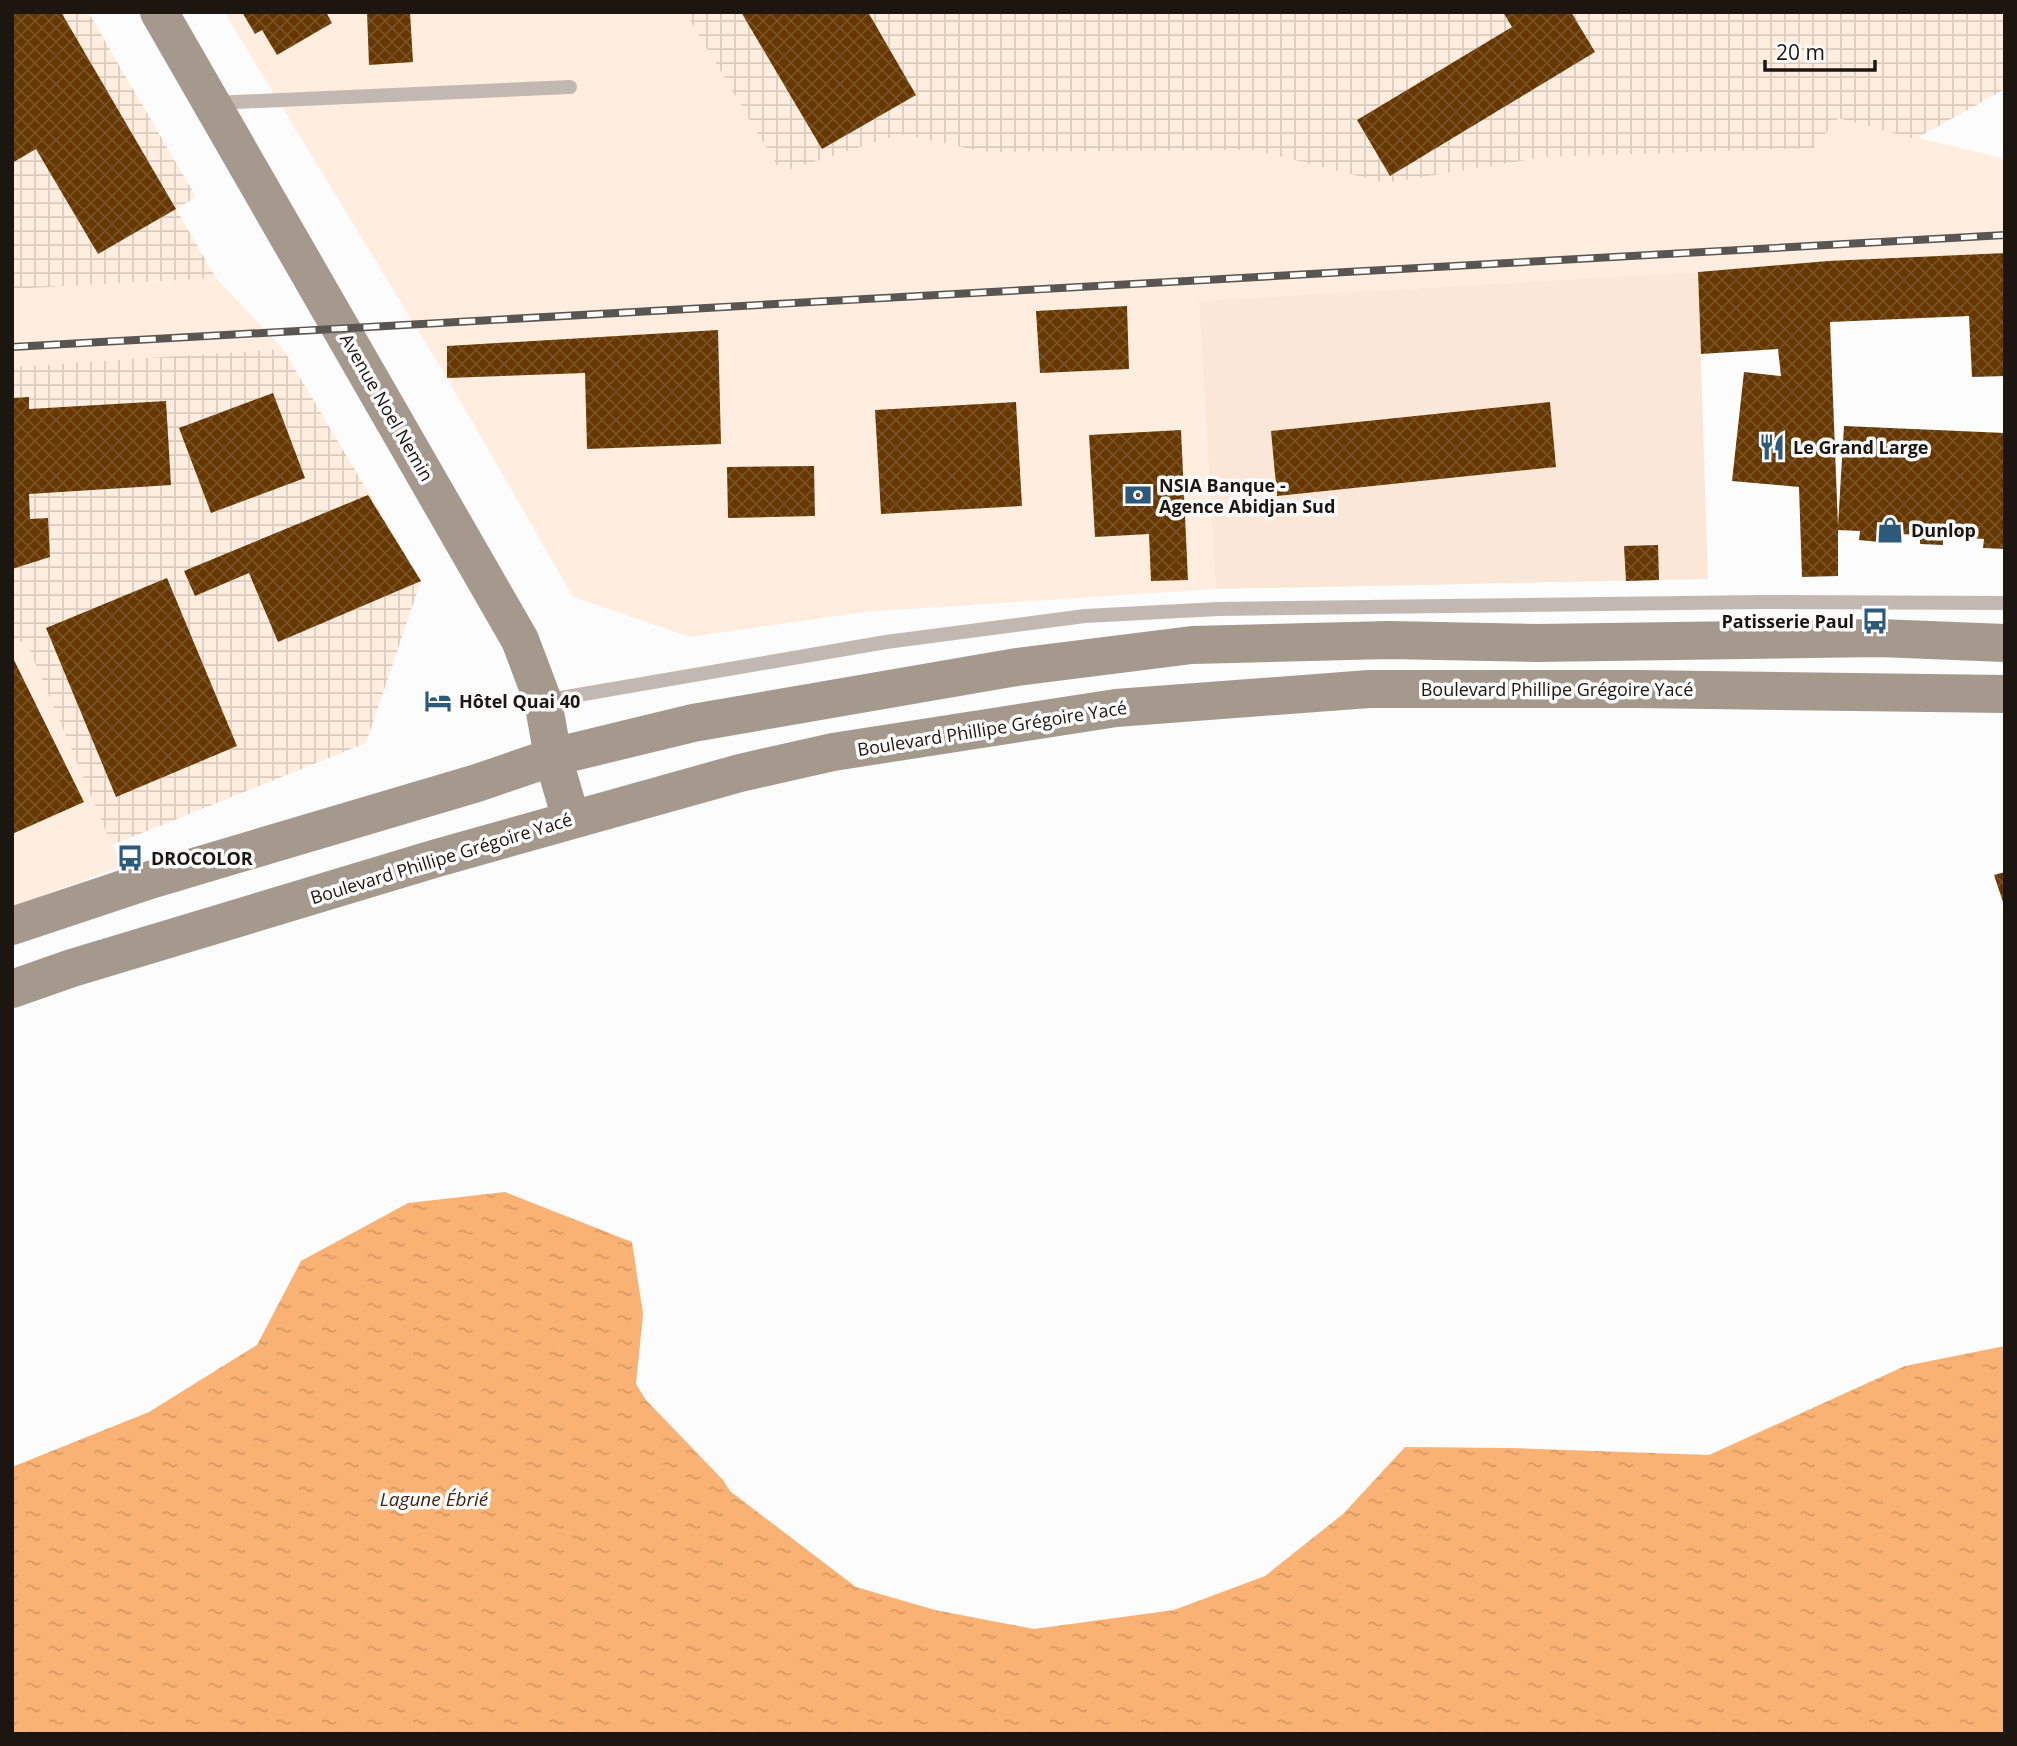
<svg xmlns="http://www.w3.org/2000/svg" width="2017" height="1746" viewBox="0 0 2017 1746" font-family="'Open Sans',sans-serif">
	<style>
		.built { fill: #ffeee0 }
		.industrial { fill: url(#industrial-grid) }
		.green { fill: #fae7d8 }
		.water { fill: url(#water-ripples) }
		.building { fill: url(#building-cross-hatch) }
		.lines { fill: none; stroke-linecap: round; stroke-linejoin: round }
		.lane { stroke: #c2b8b1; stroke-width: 14 }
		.secondary { stroke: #a5988d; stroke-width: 38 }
		.rail-casing { stroke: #5a5551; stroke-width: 8 }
		.rail { stroke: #fcfcfc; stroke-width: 5; stroke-dasharray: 16; stroke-linecap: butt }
		.labels { text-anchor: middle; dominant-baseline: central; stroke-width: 7; stroke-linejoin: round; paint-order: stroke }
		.street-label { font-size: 18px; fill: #1d1610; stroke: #fcfcfc }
		.poi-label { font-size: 18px; font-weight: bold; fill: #1d1610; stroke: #fcfcfc; text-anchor: start }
		.water-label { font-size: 19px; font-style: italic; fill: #43260b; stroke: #fcfcfc }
	</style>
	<defs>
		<pattern id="industrial-grid" width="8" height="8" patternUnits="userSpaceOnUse" patternTransform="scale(1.75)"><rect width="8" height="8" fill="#ffeee0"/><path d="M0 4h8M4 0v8" fill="none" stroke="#dacbbf"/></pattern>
		<pattern id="water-ripples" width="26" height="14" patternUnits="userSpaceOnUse" patternTransform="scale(1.75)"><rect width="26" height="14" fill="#fab274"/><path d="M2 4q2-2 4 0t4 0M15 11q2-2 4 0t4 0" fill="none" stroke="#d69863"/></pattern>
		<pattern id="building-cross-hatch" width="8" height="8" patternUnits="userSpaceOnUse" patternTransform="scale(1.75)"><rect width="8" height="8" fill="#673700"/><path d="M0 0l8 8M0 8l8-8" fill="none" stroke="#785125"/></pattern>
	</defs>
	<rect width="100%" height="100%" fill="#fcfcfc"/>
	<!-- built -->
	<path class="built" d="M 224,12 L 685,12 L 781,171 L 901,134 L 984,152 L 1254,150 L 1386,183 L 1546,157 L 1838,118 L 2005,159 L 2005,253 L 1828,261 L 1698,272 L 1200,301 L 1216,589 L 864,612 L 690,637 L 573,597 L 447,378 Z
		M 216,278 L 283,349 L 12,367 L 12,289 Z
		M 25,638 L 122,866 L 12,907 L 12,649 Z"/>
	<!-- industrial -->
	<path class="industrial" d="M 12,12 L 88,12 L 196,197 L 176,209 L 216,278 L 12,289 Z
		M 685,12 L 2005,12 L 2005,89 L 1915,139 L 1838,118 L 1814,148 L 1546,157 L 1386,183 L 1254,150 L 984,152 L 901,134 L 781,172 Z
		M 283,349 L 421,581 L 366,743 L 112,845 L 25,639 L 12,649 L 12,367 Z"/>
	<!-- green -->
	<path class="green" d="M 1698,272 L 1708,579 L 1216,589 L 1199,301 Z"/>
	<!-- water -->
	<path class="water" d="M 505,1192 L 632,1242 L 643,1314 L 636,1384 L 646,1400 L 723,1480 L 730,1491 L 856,1587 L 935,1610 L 1034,1629 L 1174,1610 L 1265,1576 L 1343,1514 L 1405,1447 L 1511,1448 L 1709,1455 L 1905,1366 L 2005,1346 L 2005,1734 L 12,1734 L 12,1467 L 149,1412 L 257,1345 L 301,1261 L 408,1203 Z"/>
	<!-- building -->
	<path class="building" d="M 12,12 L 61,12 L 176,209 L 98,254 L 36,149 L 12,163 Z
		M 242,12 L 326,12 L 332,23 L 277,55 L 262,30 L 255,34 Z
		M 367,12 L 410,12 L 413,62 L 369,65 Z
		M 741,12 L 868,12 L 916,95 L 822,149 Z
		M 1503,12 L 1571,12 L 1595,52 L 1390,176 L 1357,120 L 1512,27 Z
		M 2005,253 L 2005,376 L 1972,377 L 1969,316 L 1830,322 L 1838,526 L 1844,426 L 2005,433 L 2005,549 L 1983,548 L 1984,539 L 1943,536 L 1943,545 L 1920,544 L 1920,535 L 1879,533 L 1879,542 L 1859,540 L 1860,531 L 1838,530 L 1838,576 L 1802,577 L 1799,487 L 1732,481 L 1744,372 L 1781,376 L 1778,349 L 1701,354 L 1698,272 L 1828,261 Z
		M 1127,306 L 1129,369 L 1040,373 L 1036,311 Z
		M 718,330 L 721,444 L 587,449 L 585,373 L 447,378 L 447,346 Z
		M 273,393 L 305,478 L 211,513 L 179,428 Z
		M 29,397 L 29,409 L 166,401 L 171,485 L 29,494 L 30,519 L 48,518 L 50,557 L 12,569 L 12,398 Z
		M 1016,402 L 1022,506 L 881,514 L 875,410 Z
		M 1550,402 L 1556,467 L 1277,496 L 1271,431 Z
		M 1181,430 L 1188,580 L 1151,581 L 1149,534 L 1095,537 L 1089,435 Z
		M 814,466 L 815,516 L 728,518 L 727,467 Z
		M 368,495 L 421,581 L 278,642 L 249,573 L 195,596 L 184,571 Z
		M 1658,545 L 1659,580 L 1626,581 L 1624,546 Z
		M 167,578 L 237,746 L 116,797 L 46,628 Z
		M 12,656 L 84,802 L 12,834 Z
		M 2005,872 L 2005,905 L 2004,905 L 1994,875 Z"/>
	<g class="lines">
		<!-- lane -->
		<path class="lane" d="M 214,103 L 570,87
			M 543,701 L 886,642 L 1085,616 L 1218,609 L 1761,602 L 2005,603"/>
		<!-- secondary -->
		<path class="secondary" d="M 159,12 L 520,640 L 543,701 L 553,757 L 571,819
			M 12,926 L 150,880 L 477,783 L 553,757 L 693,723 L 1017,667 L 1192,645 L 1389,640 L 1537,643 L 1879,638 L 2005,643
			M 12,989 L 72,968 L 437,858 L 740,773 L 833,752 L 1116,708 L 1369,689 L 1637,689 L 2005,694"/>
		<!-- rail casing -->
		<g class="rail-casing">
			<path id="rail" d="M 12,347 L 2005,235"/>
		</g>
		<!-- rail -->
		<use href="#rail" class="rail"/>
	</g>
	<!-- icons -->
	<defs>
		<g id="restaurant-bare" transform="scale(2.1)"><path d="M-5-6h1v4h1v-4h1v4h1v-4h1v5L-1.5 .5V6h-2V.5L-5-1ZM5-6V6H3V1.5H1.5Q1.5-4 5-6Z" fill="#2d5a7a" stroke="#fcfcfc" stroke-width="2.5" paint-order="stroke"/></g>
		<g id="bank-bare" transform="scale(2.1)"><path d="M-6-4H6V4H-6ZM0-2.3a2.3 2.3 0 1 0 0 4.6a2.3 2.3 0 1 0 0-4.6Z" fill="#2d5a7a" stroke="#fcfcfc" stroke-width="2.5" paint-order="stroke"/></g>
		<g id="shop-bare" transform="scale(2.1)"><path d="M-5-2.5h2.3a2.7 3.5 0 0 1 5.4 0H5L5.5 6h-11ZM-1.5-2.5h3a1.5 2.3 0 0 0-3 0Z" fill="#2d5a7a" stroke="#fcfcfc" stroke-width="2.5" paint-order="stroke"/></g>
		<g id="bus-bare" transform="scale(2.1)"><path d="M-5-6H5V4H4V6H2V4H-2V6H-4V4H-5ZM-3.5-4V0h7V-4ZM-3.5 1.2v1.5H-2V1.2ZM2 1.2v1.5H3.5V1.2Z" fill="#2d5a7a" stroke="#fcfcfc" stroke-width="2.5" paint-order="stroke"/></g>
		<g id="hotel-bare" transform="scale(2.1)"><path d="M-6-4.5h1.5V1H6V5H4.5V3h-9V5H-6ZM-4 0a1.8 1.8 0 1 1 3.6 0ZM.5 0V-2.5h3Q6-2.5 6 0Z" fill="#2d5a7a" stroke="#fcfcfc" stroke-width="2.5" paint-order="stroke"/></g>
	</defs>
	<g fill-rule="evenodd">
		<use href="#restaurant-bare" x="1772" y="447"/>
		<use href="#bank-bare" x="1138" y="495"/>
		<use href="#shop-bare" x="1890" y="530"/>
		<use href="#bus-bare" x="1875" y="621"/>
		<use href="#hotel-bare" x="438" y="701"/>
		<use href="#bus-bare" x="130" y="858"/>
	</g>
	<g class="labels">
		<!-- street labels -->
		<g class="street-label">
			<text transform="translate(387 407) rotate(60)">Avenue Noel Nemin</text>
			<text x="1557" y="689">Boulevard Phillipe Grégoire Yacé</text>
			<text transform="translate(992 728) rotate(-9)">Boulevard Phillipe Grégoire Yacé</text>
			<text transform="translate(441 858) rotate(-17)">Boulevard Phillipe Grégoire Yacé</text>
		</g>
		<!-- poi labels -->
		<g class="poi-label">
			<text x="1793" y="447">Le Grand Large</text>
			<text x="1159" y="485">NSIA Banque -<tspan x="1159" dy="21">Agence Abidjan Sud</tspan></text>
			<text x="1911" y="530">Dunlop</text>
			<text x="1854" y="621" text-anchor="end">Patisserie Paul</text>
			<text x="459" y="701">Hôtel Quai 40</text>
			<text x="151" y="858">DROCOLOR</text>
		</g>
		<!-- water labels -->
		<g class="water-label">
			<text x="434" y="1499">Lagune Ébrié</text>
		</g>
	</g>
	<!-- border -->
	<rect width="2017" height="1746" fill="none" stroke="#1d1610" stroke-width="28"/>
	<!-- scale -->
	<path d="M1765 60v10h110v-10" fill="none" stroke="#1d1610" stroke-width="3.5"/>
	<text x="1776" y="60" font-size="21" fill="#1d1610" stroke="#fcfcfc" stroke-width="5" paint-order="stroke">20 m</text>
</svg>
